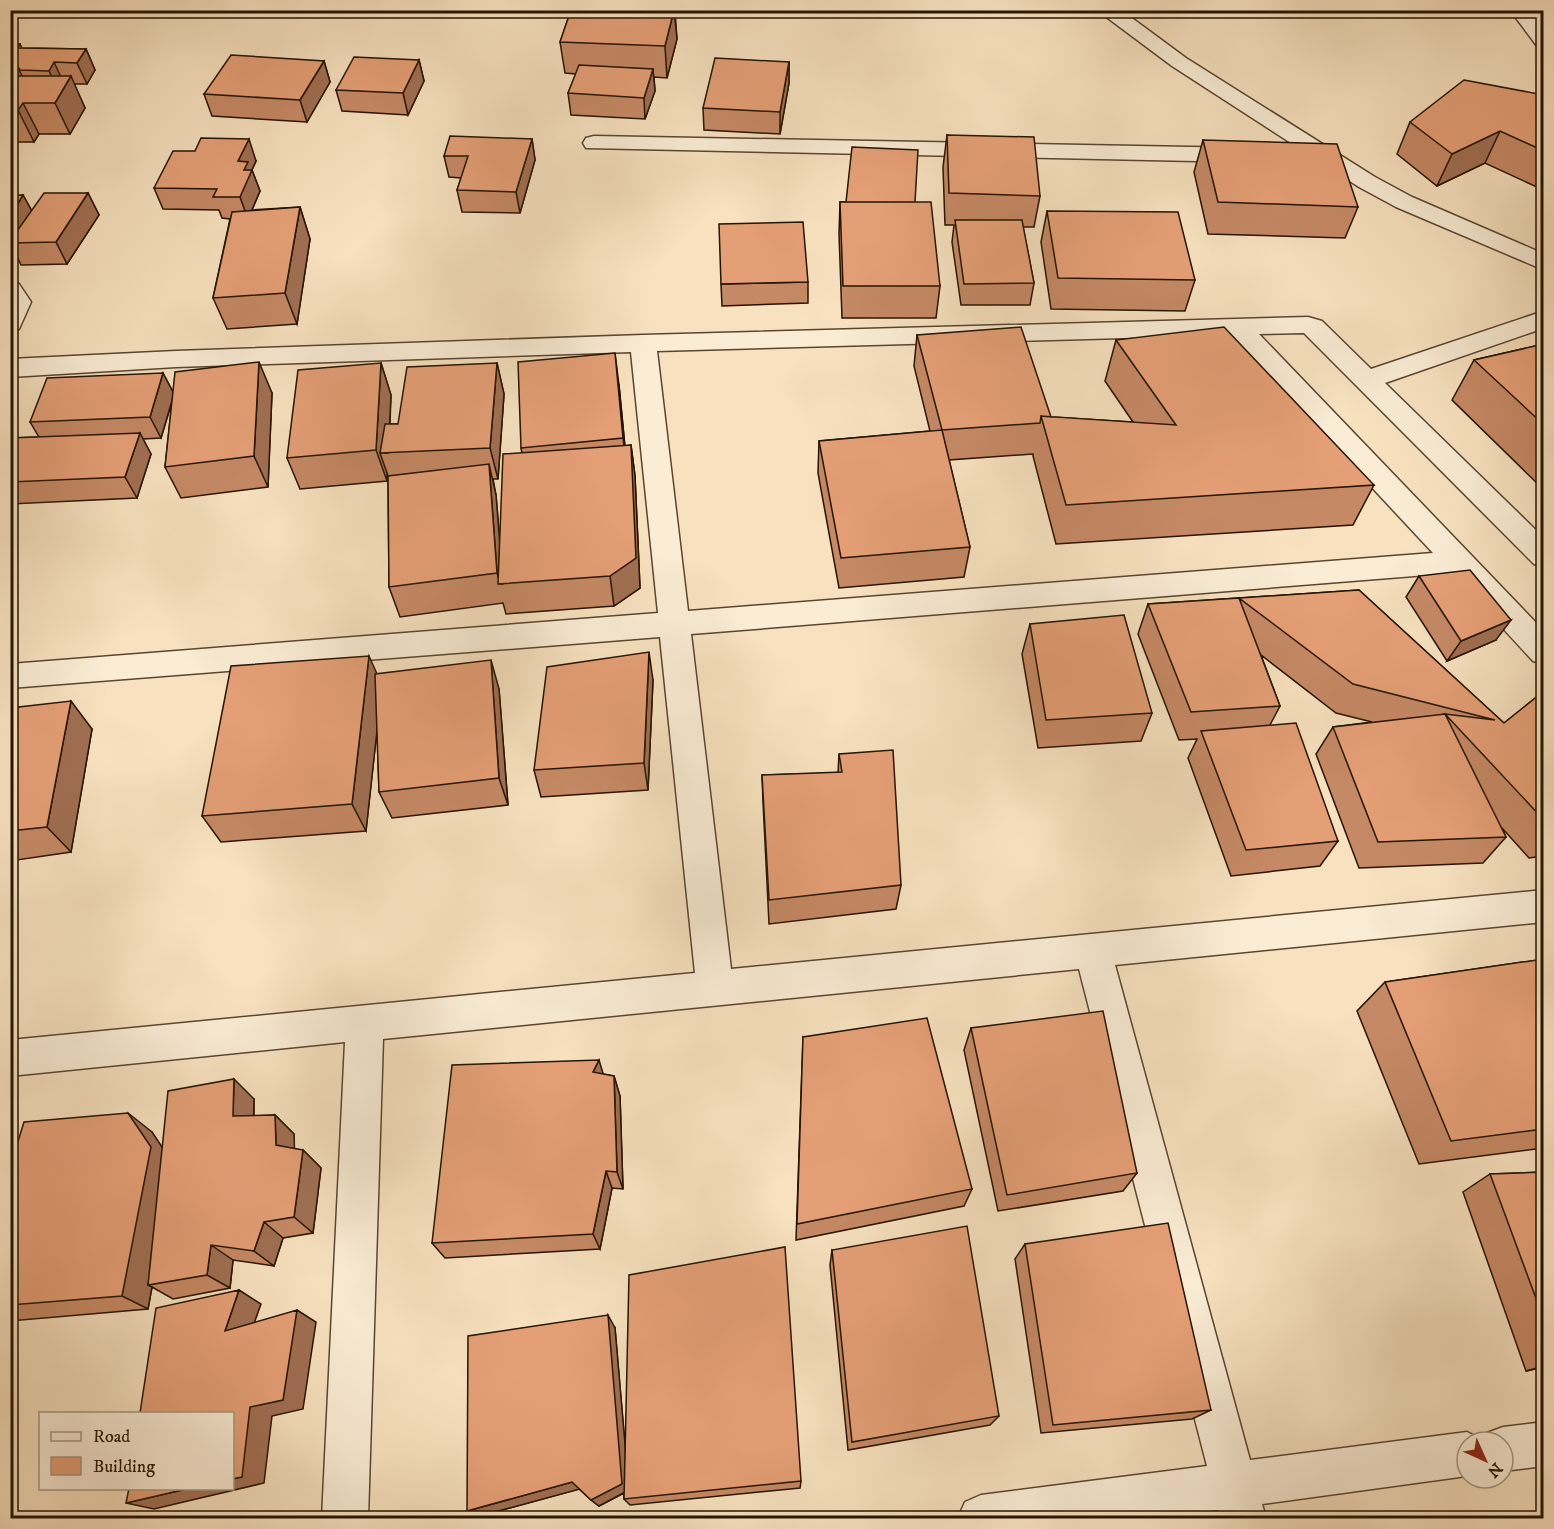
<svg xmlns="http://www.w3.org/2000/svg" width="1554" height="1529" viewBox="0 0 1554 1529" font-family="'IM FELL DW Pica',serif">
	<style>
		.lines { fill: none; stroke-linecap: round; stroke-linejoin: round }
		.minor-casing { stroke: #5a4630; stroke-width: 3 }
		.minor { fill: #faecd5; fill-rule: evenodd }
		.wall { fill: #c58965; stroke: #251300; stroke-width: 1.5 }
		.shaded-wall { fill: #a06f53; stroke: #251300; stroke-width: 1.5 }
		.building { fill: #e59f76; stroke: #251300; stroke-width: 1.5 }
	</style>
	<rect width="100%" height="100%" fill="#f7e1bf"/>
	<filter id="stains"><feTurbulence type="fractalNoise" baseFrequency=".00333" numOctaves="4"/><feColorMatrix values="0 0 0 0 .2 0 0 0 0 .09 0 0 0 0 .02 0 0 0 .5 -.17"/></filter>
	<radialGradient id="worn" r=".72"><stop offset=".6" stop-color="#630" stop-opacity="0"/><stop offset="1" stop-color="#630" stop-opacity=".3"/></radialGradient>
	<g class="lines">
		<!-- minor casing -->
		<g class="minor-casing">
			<path id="minor" d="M 1097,10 L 1121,10 L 1186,58 L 1375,177 L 1412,197 L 1544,254 L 1544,270 L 1396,207 L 1359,187 L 1172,66 Z
				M 1510,10 L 1531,10 L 1544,27 L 1544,48 L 1537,46 Z
				M 594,136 L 1244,148 L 1252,150 L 1255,155 L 1252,160 L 1244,162 L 586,148 L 583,143 L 586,138 Z
				M 10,281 L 19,284 L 31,302 L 19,329 L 10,331 Z
				M 1544,311 L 1544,328 L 1385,383 L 1544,538 L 1544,567 L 1534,564 L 1304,333 L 1259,334 L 1544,631 L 1544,664 L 1533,661 L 1452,573 L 691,634 L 731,969 L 1544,890 L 1544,922 L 1115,965 L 1250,1460 L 1467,1432 L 1484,1441 L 1487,1433 L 1503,1427 L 1544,1422 L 1544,1466 L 1503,1471 L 1503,1442 L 1467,1442 L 1467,1476 L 1262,1504 L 1266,1518 L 1220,1518 L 1218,1510 L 1151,1518 L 958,1518 L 965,1502 L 981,1495 L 1207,1466 L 1079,969 L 383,1039 L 368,1518 L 322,1518 L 345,1042 L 10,1076 L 10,1040 L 695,973 L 660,637 L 10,688 L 10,664 L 658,613 L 631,352 L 176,367 L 10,377 L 10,359 L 176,351 L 643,335 L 1308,317 L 1322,321 L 1371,369 ZM 1230,335 L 1433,553 L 688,611 L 657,351 Z"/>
		</g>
		<!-- minor -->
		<use href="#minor" class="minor"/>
	</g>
	<!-- wall -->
	<path class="wall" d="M 571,10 L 675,10 L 677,39 L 667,78 L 654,77 L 655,91 L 645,119 L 571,115 L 568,93 L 576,74 L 565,73 L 560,42 Z
		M 10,44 L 20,44 L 22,48 L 86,49 L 95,70 L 87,84 L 74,84 L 85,108 L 70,134 L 39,134 L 34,142 L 10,142 Z
		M 419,60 L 424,81 L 408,115 L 342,111 L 336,90 Z
		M 324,61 L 330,82 L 307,122 L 212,116 L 204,94 Z
		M 789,62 L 789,83 L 780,134 L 704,130 L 703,108 Z
		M 1544,95 L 1544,179 L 1539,188 L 1485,163 L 1437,186 L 1397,154 L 1410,122 Z
		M 947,135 L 1040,196 L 1034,227 L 1023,227 L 1034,283 L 1030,305 L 961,305 L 952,242 L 954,225 L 945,225 L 943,167 Z
		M 532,139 L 535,160 L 520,213 L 462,212 L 457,190 L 461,178 L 449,177 L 444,156 Z
		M 1203,140 L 1358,207 L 1345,238 L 1208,234 L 1194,172 Z
		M 256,161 L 252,170 L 260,191 L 252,210 L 300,207 L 310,239 L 297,324 L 227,329 L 213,298 L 230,219 L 222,218 L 219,210 L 163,209 L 154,188 Z
		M 88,193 L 99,215 L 67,264 L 21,265 L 15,252 L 10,260 L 10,196 L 23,195 L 32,211 Z
		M 840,202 L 915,202 L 940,286 L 936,318 L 842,318 L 839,234 Z
		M 1047,211 L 1195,280 L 1185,311 L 1051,309 L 1041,242 Z
		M 808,282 L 808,303 L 722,306 L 721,284 Z
		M 917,335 L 1051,417 L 1133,422 L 1105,381 L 1116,340 L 1374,485 L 1353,525 L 1056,544 L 1033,456 L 1033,454 L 949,460 L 970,547 L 964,577 L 839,588 L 818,473 L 819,441 L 930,431 L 914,366 Z
		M 1544,344 L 1544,490 L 1452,400 L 1474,360 Z
		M 381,363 L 391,395 L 390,424 L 398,424 L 497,363 L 504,394 L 498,479 L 493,479 L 496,495 L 500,542 L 522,453 L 521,448 L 619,385 L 625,446 L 631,445 L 635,476 L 640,588 L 614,606 L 506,614 L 503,603 L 400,617 L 389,587 L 388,476 L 387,473 L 387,481 L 300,489 L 287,458 Z
		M 163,373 L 173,392 L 272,393 L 268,487 L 181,498 L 165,467 L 172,402 L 161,438 L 143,439 L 151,454 L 137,498 L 10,504 L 10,438 L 39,437 L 30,422 Z
		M 1419,576 L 1496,640 L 1447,661 L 1406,597 Z
		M 1359,590 L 1504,723 L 1544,691 L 1544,856 L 1529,858 L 1502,828 L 1506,837 L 1483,863 L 1359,868 L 1316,754 L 1333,727 L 1372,722 L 1336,713 L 1261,655 L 1280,706 L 1270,725 L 1338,841 L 1320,866 L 1231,876 L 1188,758 L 1197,739 L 1179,740 L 1138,634 L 1148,604 Z
		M 1030,624 L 1152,713 L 1141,741 L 1038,748 L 1022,654 Z
		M 377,674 L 499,689 L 508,805 L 392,818 L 379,792 L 377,729 L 366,831 L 221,842 L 202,816 Z
		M 653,680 L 648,790 L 541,797 L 534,770 Z
		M 10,708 L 92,729 L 71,852 L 10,861 Z
		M 839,754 L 901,885 L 896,909 L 769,924 L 763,802 L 762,775 L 838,773 Z
		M 1544,959 L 1544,1148 L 1419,1164 L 1357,1011 L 1385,982 Z
		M 971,1028 L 1137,1173 L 1123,1191 L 998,1211 L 964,1050 Z
		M 803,1037 L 972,1189 L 964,1206 L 796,1240 Z
		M 603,1074 L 614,1076 L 620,1096 L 623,1189 L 612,1188 L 600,1249 L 445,1258 L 432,1243 Z
		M 254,1099 L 254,1116 L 275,1115 L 294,1134 L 294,1149 L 303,1150 L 321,1168 L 313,1233 L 283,1238 L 274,1266 L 233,1260 L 230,1288 L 173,1299 L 152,1287 L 148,1309 L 10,1321 L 10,1167 L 152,1132 L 162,1148 Z
		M 1544,1172 L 1544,1367 L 1526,1371 L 1463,1192 L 1490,1174 Z
		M 1025,1244 L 1211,1410 L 1192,1419 L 1041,1433 L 1015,1259 Z
		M 832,1250 L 999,1416 L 990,1425 L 848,1450 L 830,1265 Z
		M 615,1328 L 625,1446 L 801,1481 L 800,1488 L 630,1505 L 624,1499 L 624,1493 L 599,1506 L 591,1500 L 579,1489 L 480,1516 Z"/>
	<!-- shaded-wall -->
	<path class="shaded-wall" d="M 674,10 L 677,39 L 667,78 L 665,46 Z
		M 86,49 L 95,70 L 87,84 L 77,63 Z
		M 419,60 L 424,81 L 408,115 L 403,93 Z
		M 324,61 L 330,82 L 307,122 L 300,100 Z
		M 54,62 L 64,84 L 59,92 L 49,71 Z
		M 789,62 L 789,83 L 780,134 L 780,112 Z
		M 16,64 L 32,95 L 23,103 L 39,134 L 34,142 L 18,110 L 10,81 L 10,72 Z
		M 653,69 L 655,91 L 645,119 L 644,98 Z
		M 71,76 L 85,108 L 70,134 L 55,103 Z
		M 1500,131 L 1485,163 L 1437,186 L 1452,154 Z
		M 249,139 L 256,161 L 251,172 L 252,170 L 260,191 L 248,219 L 240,197 L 238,161 Z
		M 532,139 L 535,160 L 520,213 L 516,192 Z
		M 88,193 L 99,215 L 67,264 L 56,242 Z
		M 23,195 L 35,217 L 10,243 L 10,217 Z
		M 300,207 L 310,239 L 297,324 L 285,293 Z
		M 10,245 L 15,252 L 10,260 Z
		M 615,353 L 619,385 L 627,469 L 623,438 Z
		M 259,362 L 272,393 L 268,487 L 254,456 Z
		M 381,363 L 391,395 L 388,453 L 380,453 L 387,473 L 387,481 L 376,450 Z
		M 497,363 L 504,394 L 498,479 L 490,448 Z
		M 163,373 L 174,394 L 161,438 L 150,417 Z
		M 140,433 L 151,454 L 137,498 L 125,477 Z
		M 631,445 L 635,476 L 640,588 L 614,606 L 610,576 Z
		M 489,464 L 496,495 L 503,584 L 500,584 L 497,573 Z
		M 1511,620 L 1496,640 L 1447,661 L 1461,641 Z
		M 649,652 L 653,680 L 648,790 L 644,763 Z
		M 369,656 L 382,685 L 366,831 L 352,804 Z
		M 491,660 L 499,689 L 508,805 L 499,778 Z
		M 71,701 L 92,729 L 71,852 L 47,827 Z
		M 599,1060 L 605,1080 L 593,1072 Z
		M 614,1076 L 620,1096 L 623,1189 L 617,1172 Z
		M 234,1079 L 254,1099 L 253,1135 L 233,1116 Z
		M 128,1113 L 152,1132 L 174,1165 L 148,1285 L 152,1287 L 148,1309 L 122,1296 Z
		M 275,1115 L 294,1134 L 295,1163 L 276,1145 Z
		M 303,1150 L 321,1168 L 313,1233 L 294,1217 Z
		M 606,1171 L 612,1188 L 600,1249 L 593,1234 Z
		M 264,1222 L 283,1238 L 274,1266 L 254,1251 Z
		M 211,1245 L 233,1260 L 230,1288 L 207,1275 Z
		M 239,1290 L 261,1304 L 247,1343 L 225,1331 Z
		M 297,1310 L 316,1322 L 303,1409 L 272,1416 L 264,1483 L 154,1509 L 126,1503 L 191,1488 L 232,1488 L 232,1479 L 250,1407 Z
		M 608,1315 L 615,1328 L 629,1490 L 599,1506 L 591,1500 Z
		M 1544,1366 L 1544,1367 L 1526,1371 Z
		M 572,1482 L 580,1489 L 480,1516 L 467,1511 Z"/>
	<!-- building -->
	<path class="building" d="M 571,10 L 674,10 L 665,46 L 560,42 Z
		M 10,44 L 20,44 L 18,48 L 86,49 L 77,63 L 54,62 L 49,71 L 20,70 L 16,64 L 10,64 Z
		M 231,55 L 324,61 L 300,100 L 204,94 Z
		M 354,57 L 419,60 L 403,93 L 336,90 Z
		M 715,58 L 789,62 L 780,112 L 703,108 Z
		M 10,64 L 16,64 L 10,72 Z
		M 579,65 L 653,69 L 644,98 L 568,93 Z
		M 10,76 L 71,76 L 55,103 L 23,103 L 18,110 L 10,110 Z
		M 1464,80 L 1544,95 L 1544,151 L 1500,131 L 1452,154 L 1410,122 Z
		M 947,135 L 1034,137 L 1040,196 L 949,193 Z
		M 450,136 L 532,139 L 516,192 L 457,190 L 468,156 L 444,156 Z
		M 201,138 L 249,139 L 238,161 L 248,162 L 244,170 L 252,170 L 240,197 L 213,197 L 217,189 L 154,188 L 173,151 L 195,151 Z
		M 1203,140 L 1337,144 L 1358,207 L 1218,202 Z
		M 852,147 L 918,150 L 915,202 L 846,202 Z
		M 44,193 L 88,193 L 56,242 L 10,243 L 10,241 Z
		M 23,195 L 10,217 L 10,196 Z
		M 840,202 L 931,202 L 940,286 L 843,286 Z
		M 300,207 L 285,293 L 213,298 L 232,212 Z
		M 1047,211 L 1178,212 L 1195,280 L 1058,278 Z
		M 955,220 L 1022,220 L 1034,283 L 964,284 Z
		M 803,222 L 808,282 L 721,284 L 719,224 Z
		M 1021,327 L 1051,417 L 1041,416 L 1040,423 L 942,430 L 917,335 Z
		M 1224,327 L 1374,485 L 1066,505 L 1041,416 L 1176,425 L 1116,340 Z
		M 1544,344 L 1544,425 L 1474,360 Z
		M 615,353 L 623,438 L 521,448 L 518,362 Z
		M 259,362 L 254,456 L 165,467 L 175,372 Z
		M 381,363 L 376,450 L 287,458 L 298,370 Z
		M 497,363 L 490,448 L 380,453 L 385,424 L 398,424 L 407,367 Z
		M 163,373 L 150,417 L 30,422 L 47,378 Z
		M 942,430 L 970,547 L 841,558 L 819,441 Z
		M 140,433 L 125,477 L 10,482 L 10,438 Z
		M 631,445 L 636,558 L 610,576 L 498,584 L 503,454 Z
		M 489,464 L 497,573 L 389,587 L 388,476 Z
		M 1470,570 L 1511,620 L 1461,641 L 1419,576 Z
		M 1359,590 L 1504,723 L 1544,691 L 1544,820 L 1445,714 L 1495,720 L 1353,684 L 1239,598 Z
		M 1239,598 L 1280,706 L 1191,712 L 1148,604 Z
		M 1124,615 L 1152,713 L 1046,720 L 1030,624 Z
		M 649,652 L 644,763 L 534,770 L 547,667 Z
		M 369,656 L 352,804 L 202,816 L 231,666 Z
		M 491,660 L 499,778 L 379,792 L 375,674 Z
		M 71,701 L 47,827 L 10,831 L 10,708 Z
		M 1445,714 L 1506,837 L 1378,842 L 1333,727 Z
		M 1296,723 L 1338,841 L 1246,850 L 1201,731 Z
		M 893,750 L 901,885 L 769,900 L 762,775 L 842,772 L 839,754 Z
		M 1544,959 L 1544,1129 L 1451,1141 L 1385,982 Z
		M 1103,1011 L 1137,1173 L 1007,1195 L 971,1028 Z
		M 927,1018 L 972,1189 L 797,1224 L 803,1037 Z
		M 599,1060 L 593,1072 L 614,1076 L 617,1172 L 606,1171 L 593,1234 L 432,1243 L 452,1065 Z
		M 234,1079 L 233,1116 L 275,1115 L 276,1145 L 303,1150 L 294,1217 L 264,1222 L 254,1251 L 211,1245 L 207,1275 L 148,1285 L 168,1091 Z
		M 128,1113 L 151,1147 L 122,1296 L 10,1305 L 10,1167 L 24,1122 Z
		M 1544,1172 L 1544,1320 L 1490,1174 Z
		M 1168,1223 L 1211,1410 L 1053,1425 L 1025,1244 Z
		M 967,1226 L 999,1416 L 852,1442 L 832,1250 Z
		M 785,1247 L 801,1481 L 624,1499 L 629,1275 Z
		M 239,1290 L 225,1331 L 297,1310 L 283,1400 L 250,1407 L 242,1477 L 232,1479 L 232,1413 L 140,1413 L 156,1308 Z
		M 608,1315 L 622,1484 L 591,1500 L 572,1482 L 467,1511 L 468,1336 Z
		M 129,1488 L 191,1488 L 126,1503 Z"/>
	<!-- margin -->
	<rect width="1554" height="1529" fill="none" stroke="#f7e1bf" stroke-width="36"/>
	<rect x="12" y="12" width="1530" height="1505" fill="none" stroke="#251300" stroke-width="3"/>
	<rect x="18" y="18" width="1518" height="1493" fill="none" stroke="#251300" stroke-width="1.5"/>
	<!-- legend -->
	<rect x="39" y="1412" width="195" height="78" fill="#faecd5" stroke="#a59580" stroke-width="1.5"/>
	<rect x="51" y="1432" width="30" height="9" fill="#faecd5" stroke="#a59580" stroke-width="1.5"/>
	<text x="93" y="1442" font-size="18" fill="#251300">Road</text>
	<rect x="51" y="1457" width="30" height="18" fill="#e59f76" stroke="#a59580" stroke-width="1.5"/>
	<text x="93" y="1472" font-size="18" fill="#251300">Building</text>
	<!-- north arrow -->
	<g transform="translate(1485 1460) rotate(135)"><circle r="28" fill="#faecd5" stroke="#a59580" stroke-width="1.5"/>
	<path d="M0-4.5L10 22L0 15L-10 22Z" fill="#8f2418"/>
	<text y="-9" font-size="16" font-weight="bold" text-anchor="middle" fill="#251300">N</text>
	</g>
	<rect width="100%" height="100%" filter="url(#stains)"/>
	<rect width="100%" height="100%" fill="url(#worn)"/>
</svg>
